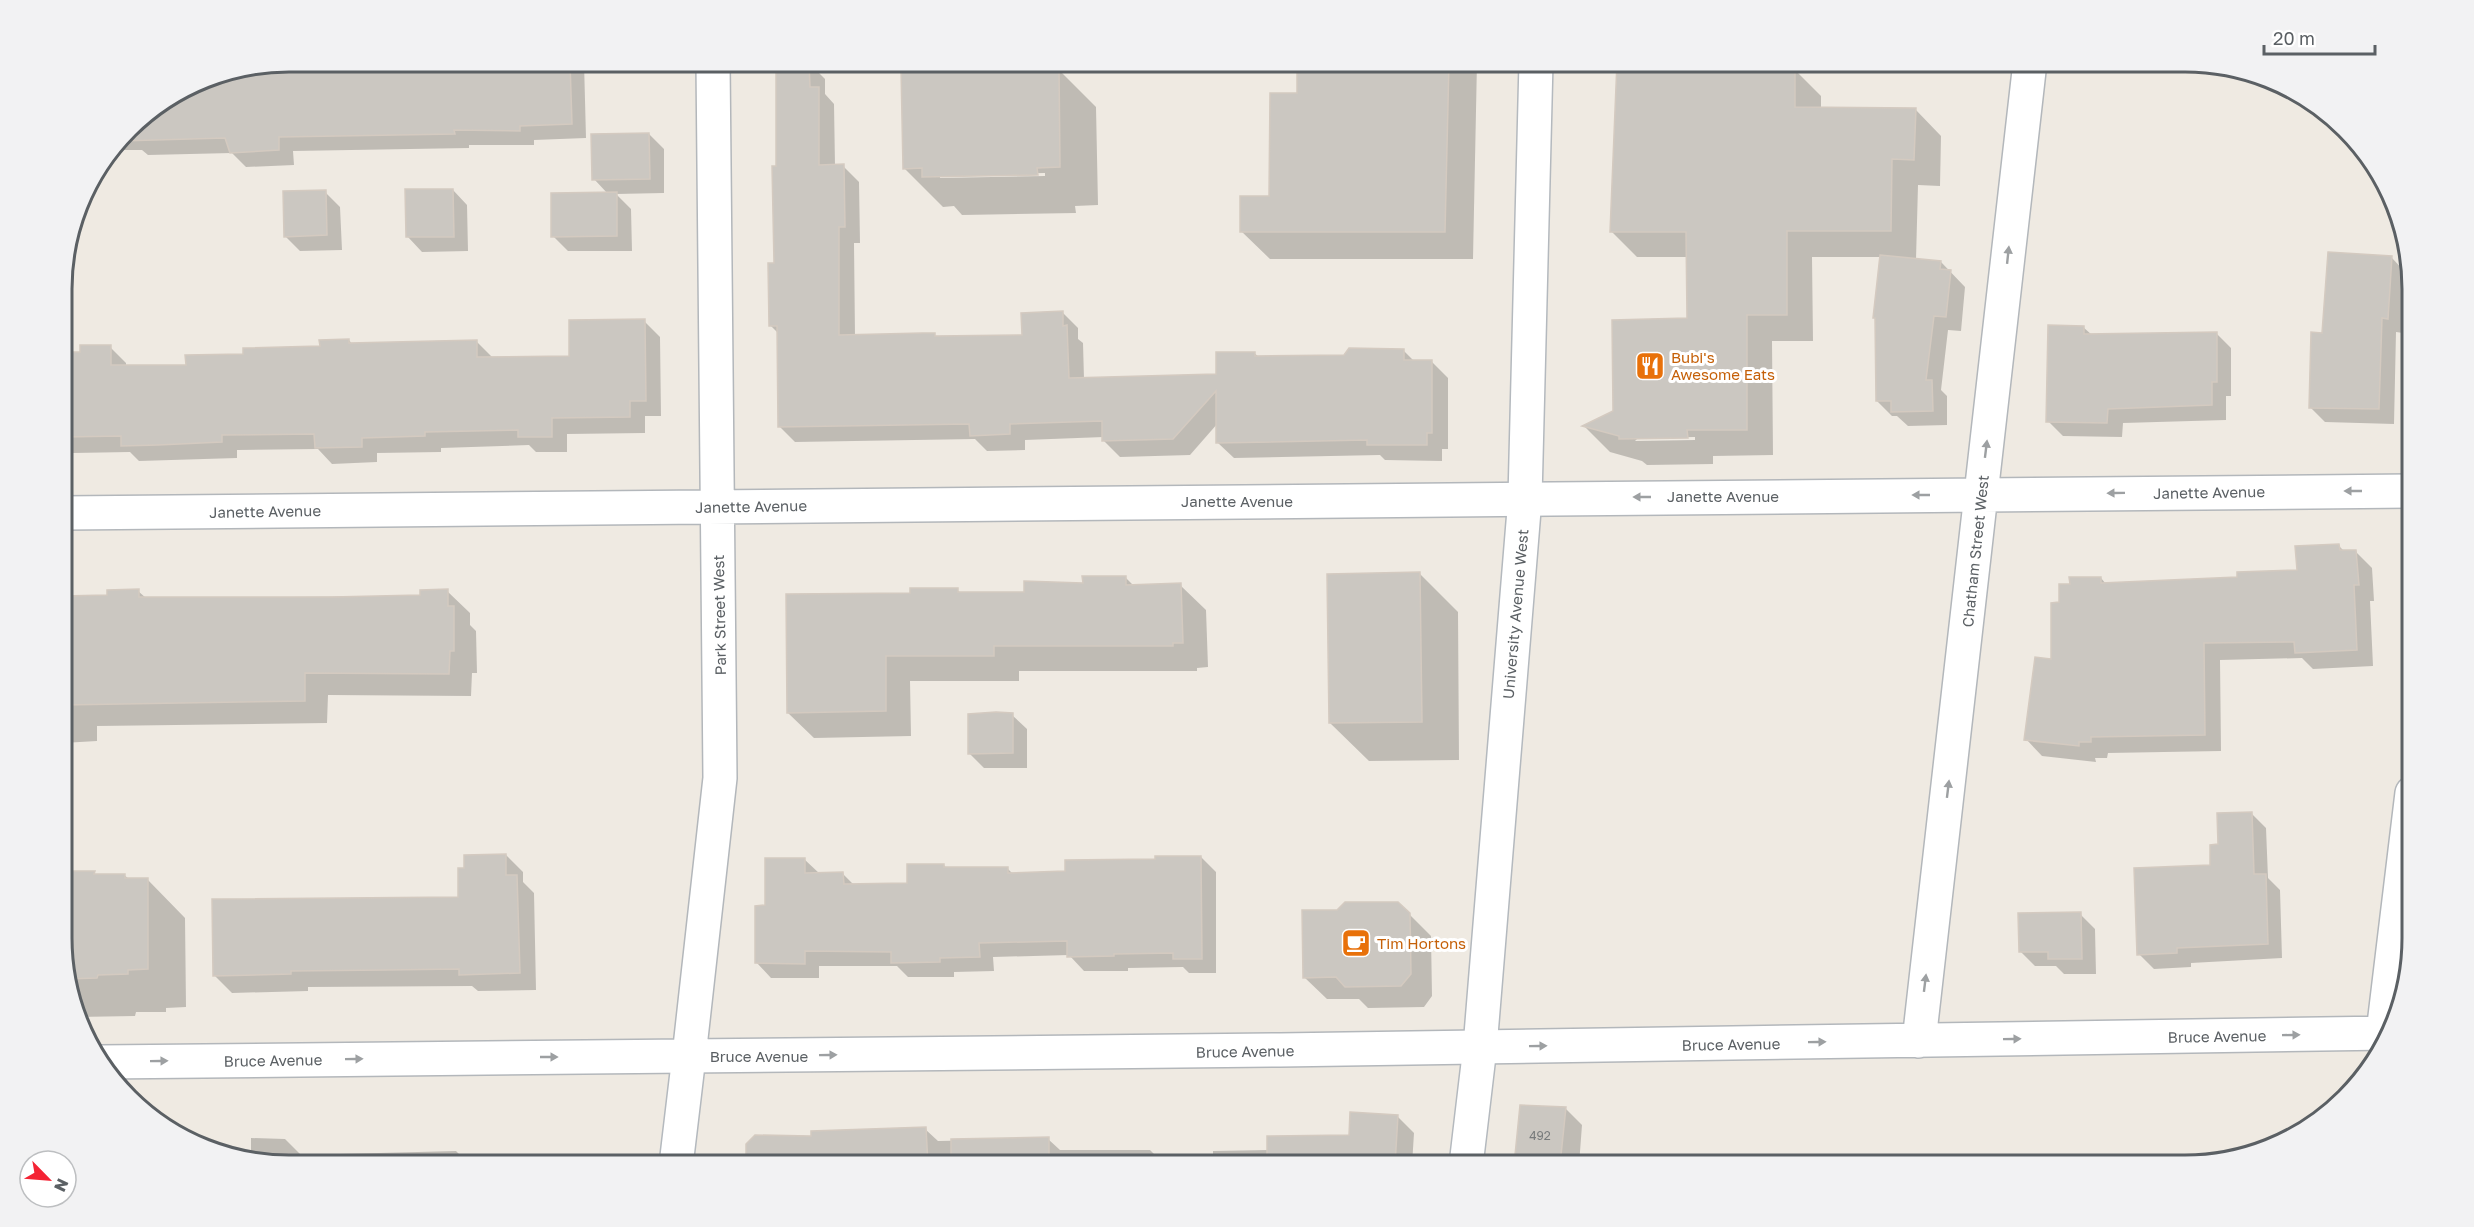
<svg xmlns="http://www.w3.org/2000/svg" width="2474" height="1227" viewBox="0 0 2474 1227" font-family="'Golos Text',sans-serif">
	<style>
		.shadow { fill: #0003; fill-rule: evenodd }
		.building { fill: #cbc7c1; stroke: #d4cac0; stroke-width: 1.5 }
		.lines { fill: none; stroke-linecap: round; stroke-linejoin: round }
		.street-casing { stroke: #b3b7bb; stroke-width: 36 }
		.secondary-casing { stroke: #b4b9be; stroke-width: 36 }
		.street { stroke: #fff; stroke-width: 33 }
		.secondary { stroke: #fff; stroke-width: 33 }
		.oneway { fill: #9da0a2 }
		.labels { text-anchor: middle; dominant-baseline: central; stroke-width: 6; stroke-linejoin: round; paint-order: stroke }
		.number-label { font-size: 12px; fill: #777a7b }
		.food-label { font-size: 15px; fill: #c56008; stroke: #fff; text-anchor: start }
		.street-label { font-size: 15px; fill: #5b6064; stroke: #fff }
		.rim { fill: none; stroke: #5b6064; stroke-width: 3 }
	</style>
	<rect width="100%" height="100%" fill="#efeae2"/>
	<!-- shadow -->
	<path class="shadow" d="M 289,62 L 383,62 L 384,71 L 484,69 L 484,62 L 584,62 L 586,138 L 534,140 L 534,145 L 469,145 L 469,148 L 293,151 L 294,165 L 246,167 L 232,153 L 148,155 L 142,150 L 114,150 L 139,118 L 202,79 Z
		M 925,62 L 1037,62 L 1044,69 L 1058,69 L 1096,107 L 1098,205 L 1075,206 L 1076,213 L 962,215 L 954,206 L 943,207 L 904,168 L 926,70 ZM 1045,173 L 1045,176 L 940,178 L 940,175 Z
		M 1299,62 L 1477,62 L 1473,259 L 1270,259 L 1241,231 L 1270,197 L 1299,94 Z
		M 1618,62 L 1767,62 L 1767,70 L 1795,70 L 1821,96 L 1821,109 L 1915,109 L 1941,136 L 1940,186 L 1918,185 L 1916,260 L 1941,262 L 1965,287 L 1961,331 L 1948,330 L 1941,390 L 1947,396 L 1947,425 L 1908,426 L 1897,416 L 1892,416 L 1877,401 L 1881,257 L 1812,257 L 1813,341 L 1772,341 L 1773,455 L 1713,456 L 1713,464 L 1647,465 L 1642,461 L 1610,452 L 1585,427 L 1615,412 L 1688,319 L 1688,257 L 1637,257 L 1611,231 ZM 1695,437 L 1695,440 L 1635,441 L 1638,438 Z
		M 809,63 L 825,79 L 825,94 L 834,104 L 835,166 L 843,166 L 859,182 L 860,243 L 854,243 L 855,336 L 1023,336 L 1062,312 L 1078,328 L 1078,339 L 1083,343 L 1084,379 L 1217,375 L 1254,353 L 1259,357 L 1345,356 L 1403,350 L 1415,362 L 1432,362 L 1448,378 L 1448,449 L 1442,449 L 1442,461 L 1385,460 L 1380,455 L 1234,458 L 1218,443 L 1218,423 L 1190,455 L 1120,457 L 1104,441 L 1104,437 L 1025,440 L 1025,450 L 987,451 L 975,439 L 795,442 L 779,426 L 778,333 L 770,325 L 775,264 L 778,167 Z
		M 649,134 L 664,149 L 664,193 L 616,194 L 631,209 L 632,251 L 568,251 L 553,236 L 608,194 L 594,179 Z
		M 453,190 L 467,205 L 468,251 L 422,252 L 408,237 Z
		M 325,192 L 340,207 L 342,250 L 300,251 L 285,236 Z
		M 2392,258 L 2406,273 L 2403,333 L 2396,332 L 2394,424 L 2325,422 L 2310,407 L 2323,334 Z
		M 644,321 L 660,337 L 661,416 L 645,416 L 645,433 L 567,434 L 567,452 L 536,452 L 529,445 L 441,448 L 441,452 L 377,453 L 377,462 L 332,464 L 318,449 L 237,450 L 237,458 L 139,461 L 130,452 L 73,453 L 73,459 L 62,459 L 62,364 L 82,354 L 110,347 L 126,363 L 126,367 L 187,367 L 245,355 L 321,348 L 349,340 L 352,344 L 476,341 L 493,358 L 571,358 Z
		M 2083,327 L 2092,335 L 2216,333 L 2231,348 L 2231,396 L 2226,396 L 2226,420 L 2123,423 L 2122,437 L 2063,436 L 2048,421 Z
		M 2339,546 L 2345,552 L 2355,551 L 2372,568 L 2374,601 L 2370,601 L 2373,666 L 2313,669 L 2302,658 L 2220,660 L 2221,751 L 2108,753 L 2107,758 L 2095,758 L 2096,762 L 2042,756 L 2026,739 L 2052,661 L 2061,604 L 2071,585 L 2101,578 L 2106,584 L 2239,579 L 2298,572 Z
		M 1420,574 L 1458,612 L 1459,760 L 1369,761 L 1330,723 Z
		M 1125,577 L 1134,586 L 1180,585 L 1206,610 L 1208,667 L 1197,668 L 1197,671 L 1019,671 L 1019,681 L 910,681 L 911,736 L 814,738 L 788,713 L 911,594 L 957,590 L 961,593 L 1025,593 Z
		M 138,591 L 146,598 L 422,596 L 447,591 L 470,613 L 470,625 L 476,631 L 477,673 L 472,673 L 471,696 L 328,695 L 327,723 L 97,726 L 97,741 L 63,743 L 63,598 L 108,596 Z
		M 1012,715 L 1027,729 L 1027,768 L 984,768 L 969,753 Z
		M 2251,813 L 2266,828 L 2268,878 L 2280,890 L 2282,958 L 2191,963 L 2191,967 L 2154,969 L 2139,954 L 2212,867 L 2220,845 Z
		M 506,855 L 523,872 L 523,882 L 534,893 L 536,990 L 478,991 L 472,986 L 308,987 L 308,991 L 232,993 L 215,976 L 460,899 L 466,869 Z
		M 1201,857 L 1216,872 L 1216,973 L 1189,973 L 1183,967 L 1128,968 L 1128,971 L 1084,971 L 1069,955 L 993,957 L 994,971 L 954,972 L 954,977 L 908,977 L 897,966 L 819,966 L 819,978 L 771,978 L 757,963 L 767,907 L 804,859 L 820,874 L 843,874 L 854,885 L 908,885 L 944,865 L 947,869 L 1007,868 L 1013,874 L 1067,873 Z
		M 94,873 L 97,875 L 124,875 L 129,879 L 147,879 L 185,918 L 186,1007 L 166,1008 L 166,1012 L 136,1012 L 135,1016 L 77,1017 L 63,968 Z
		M 1409,914 L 1431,936 L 1432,996 L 1424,1007 L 1368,1008 L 1359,999 L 1327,999 L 1304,977 Z
		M 2080,914 L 2095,929 L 2096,974 L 2064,974 L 2056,966 L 2035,966 L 2020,951 Z
		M 1521,1106 L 1565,1108 L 1582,1125 L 1579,1165 L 1515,1165 Z
		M 1397,1116 L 1414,1133 L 1412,1165 L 747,1165 L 748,1144 L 925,1129 L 938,1141 L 1048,1139 L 1060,1150 L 1150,1150 L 1154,1154 L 1213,1157 L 1213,1151 L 1269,1150 L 1350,1136 Z
		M 251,1138 L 285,1139 L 301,1155 L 456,1151 L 470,1165 L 289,1166 L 251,1157 Z"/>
	<!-- building -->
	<path class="building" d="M 289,62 L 369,62 L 370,70 L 482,68 L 482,62 L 570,62 L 572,124 L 520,126 L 520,131 L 454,130 L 455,134 L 279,137 L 279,150 L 230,153 L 225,138 L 121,141 L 139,118 L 202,79 Z
		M 776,62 L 809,62 L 810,87 L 819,87 L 819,165 L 844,164 L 845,227 L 839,227 L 839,335 L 922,333 L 935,333 L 935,336 L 1022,335 L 1021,313 L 1063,311 L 1063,326 L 1067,325 L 1069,378 L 1216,374 L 1216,352 L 1255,352 L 1255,356 L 1344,355 L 1349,348 L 1404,349 L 1404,360 L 1432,360 L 1432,433 L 1427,433 L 1427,445 L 1367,445 L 1367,440 L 1216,443 L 1216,391 L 1173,439 L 1102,441 L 1102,421 L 1010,424 L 1010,434 L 970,436 L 969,424 L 778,427 L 777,326 L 769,326 L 768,263 L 774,263 L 772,166 L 776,166 Z
		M 923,62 L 1037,62 L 1037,67 L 1059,67 L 1060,167 L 1037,168 L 1038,175 L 922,177 L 922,168 L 903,169 L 901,69 L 924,68 Z
		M 1297,62 L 1449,62 L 1445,232 L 1240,232 L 1240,196 L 1269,196 L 1270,93 L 1297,93 Z
		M 1617,62 L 1741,62 L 1741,70 L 1795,68 L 1795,107 L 1916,108 L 1914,160 L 1892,159 L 1891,231 L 1787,231 L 1787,315 L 1747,315 L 1747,430 L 1687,430 L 1688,438 L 1619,439 L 1619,436 L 1582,426 L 1613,411 L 1612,320 L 1687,318 L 1686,232 L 1610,232 Z
		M 649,133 L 650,179 L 592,180 L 591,134 Z
		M 405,189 L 453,189 L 454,237 L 406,237 Z
		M 326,190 L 327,235 L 284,237 L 283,191 Z
		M 617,192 L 617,236 L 551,237 L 551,193 Z
		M 2328,252 L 2392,256 L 2388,319 L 2382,318 L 2379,409 L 2309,408 L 2311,332 L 2322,333 Z
		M 1880,255 L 1941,261 L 1940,269 L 1951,270 L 1946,317 L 1934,316 L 1926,380 L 1932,380 L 1933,411 L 1891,412 L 1891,401 L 1876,401 L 1875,318 L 1873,318 Z
		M 645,319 L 646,401 L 630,401 L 630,417 L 552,418 L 552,437 L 518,437 L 518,430 L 425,432 L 425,436 L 362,438 L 362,447 L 315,448 L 314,434 L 222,435 L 222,442 L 158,445 L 121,446 L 121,436 L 64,437 L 64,352 L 80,352 L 80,345 L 111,345 L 111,365 L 186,365 L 185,355 L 243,354 L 243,348 L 320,346 L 319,340 L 349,339 L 349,343 L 477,340 L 477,357 L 569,356 L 569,320 Z
		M 2048,325 L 2084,326 L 2084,334 L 2217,332 L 2217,382 L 2212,382 L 2212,405 L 2108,409 L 2107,423 L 2046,422 Z
		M 2339,544 L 2340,550 L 2356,550 L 2359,585 L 2354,585 L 2357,650 L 2295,653 L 2294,642 L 2204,643 L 2205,735 L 2091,737 L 2091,742 L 2079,742 L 2079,746 L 2024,740 L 2035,657 L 2051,659 L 2051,603 L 2059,602 L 2059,584 L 2070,584 L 2069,577 L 2101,577 L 2101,583 L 2237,577 L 2237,572 L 2297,570 L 2295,546 Z
		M 1420,572 L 1422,722 L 1329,723 L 1327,574 Z
		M 1082,576 L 1126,576 L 1126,585 L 1181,583 L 1183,643 L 1173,643 L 1173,646 L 994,646 L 994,656 L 886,656 L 886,711 L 787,713 L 786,594 L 910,593 L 910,588 L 958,588 L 958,592 L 1024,592 L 1024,581 L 1083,583 Z
		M 139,589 L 139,597 L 332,597 L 420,595 L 420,590 L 448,589 L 448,606 L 454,606 L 454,651 L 450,651 L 449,674 L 305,673 L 305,701 L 63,705 L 63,596 L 107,595 L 107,590 Z
		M 996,712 L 1013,713 L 1013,753 L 968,754 L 968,714 Z
		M 2252,812 L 2254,874 L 2266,874 L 2268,944 L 2177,948 L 2177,953 L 2137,955 L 2134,868 L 2210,865 L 2210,845 L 2218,844 L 2217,813 Z
		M 506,854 L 506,875 L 517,875 L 520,973 L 459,975 L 459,969 L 385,970 L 291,971 L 291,974 L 213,976 L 212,899 L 458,897 L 458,868 L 464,868 L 464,855 Z
		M 1155,856 L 1201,856 L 1202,959 L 1173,959 L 1173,953 L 1114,954 L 1114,956 L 1067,957 L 1067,941 L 979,943 L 980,957 L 940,958 L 940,962 L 891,963 L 891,952 L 805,951 L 805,964 L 755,963 L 755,906 L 765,905 L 765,858 L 805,858 L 805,873 L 843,872 L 844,884 L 907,883 L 907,864 L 944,864 L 944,867 L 1008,867 L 1008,873 L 1065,871 L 1065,860 L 1155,859 Z
		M 63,871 L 95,871 L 94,874 L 125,874 L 125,878 L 148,878 L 148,969 L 128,970 L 128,974 L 98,975 L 97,978 L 66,979 L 63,968 Z
		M 1345,902 L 1398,902 L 1410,913 L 1411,974 L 1401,986 L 1345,987 L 1336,977 L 1303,978 L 1302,910 L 1337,910 Z
		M 2081,912 L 2082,959 L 2048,959 L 2048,952 L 2019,952 L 2018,913 Z
		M 1520,1105 L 1566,1107 L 1560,1165 L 1514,1165 Z
		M 1350,1112 L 1398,1115 L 1395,1165 L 1267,1165 L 1267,1136 L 1349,1135 Z
		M 926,1127 L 928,1165 L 746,1165 L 746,1144 L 755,1135 L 811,1136 L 811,1131 Z
		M 1049,1137 L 1049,1165 L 951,1165 L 951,1139 Z"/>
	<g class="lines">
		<!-- street casing -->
		<g class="street-casing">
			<path id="street" d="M 63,513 L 2411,491
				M 2383,1033 L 2412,793
				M 1919,1041 L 2030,62
				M 689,1056 L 720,778 L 713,62
				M 100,1062 L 1280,1050 L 2390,1033"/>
		</g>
		<!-- secondary casing -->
		<g class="secondary-casing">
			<path id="secondary" d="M 676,1165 L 689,1056
				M 1466,1165 L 1480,1047 L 1525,498 L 1536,62"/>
		</g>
		<!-- street -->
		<use href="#street" class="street"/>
		<!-- secondary -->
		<use href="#secondary" class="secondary"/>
	</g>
	<!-- one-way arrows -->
	<defs><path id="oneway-solid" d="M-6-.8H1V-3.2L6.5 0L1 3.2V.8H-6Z" transform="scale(1.5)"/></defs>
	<g class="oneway">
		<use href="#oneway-solid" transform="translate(2008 255) rotate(-84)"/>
		<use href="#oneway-solid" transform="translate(1986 449) rotate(-83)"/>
		<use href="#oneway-solid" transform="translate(2353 491) rotate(180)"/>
		<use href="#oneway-solid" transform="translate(2116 493) rotate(179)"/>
		<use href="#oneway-solid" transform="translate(1921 495) rotate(180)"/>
		<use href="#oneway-solid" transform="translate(1642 497) rotate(180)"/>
		<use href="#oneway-solid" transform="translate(1948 789) rotate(-83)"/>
		<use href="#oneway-solid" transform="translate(1925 983) rotate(-83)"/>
		<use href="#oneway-solid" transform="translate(2291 1035) rotate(-1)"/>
		<use href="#oneway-solid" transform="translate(2012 1039) rotate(-1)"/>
		<use href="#oneway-solid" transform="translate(1817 1042) rotate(-1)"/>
		<use href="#oneway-solid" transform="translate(1538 1046) rotate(-1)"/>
		<use href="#oneway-solid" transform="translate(828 1055) rotate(-1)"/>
		<use href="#oneway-solid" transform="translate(549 1057)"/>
		<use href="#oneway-solid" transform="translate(354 1059) rotate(-1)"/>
		<use href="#oneway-solid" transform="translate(159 1061) rotate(-1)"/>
	</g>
	<!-- icons -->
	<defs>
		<g id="restaurant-square" transform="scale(1.5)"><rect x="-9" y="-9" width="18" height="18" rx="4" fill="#e8710a" stroke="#fff"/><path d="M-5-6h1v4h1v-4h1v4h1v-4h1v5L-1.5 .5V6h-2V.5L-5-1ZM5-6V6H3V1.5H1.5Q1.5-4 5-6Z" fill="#fff"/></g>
		<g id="cafe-square" transform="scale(1.5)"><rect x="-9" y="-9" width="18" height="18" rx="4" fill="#e8710a" stroke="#fff"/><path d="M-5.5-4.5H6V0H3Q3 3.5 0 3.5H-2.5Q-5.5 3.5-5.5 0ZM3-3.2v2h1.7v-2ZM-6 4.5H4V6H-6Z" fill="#fff"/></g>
	</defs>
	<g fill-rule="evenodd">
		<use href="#restaurant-square" x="1650" y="366"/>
		<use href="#cafe-square" x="1356" y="943"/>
	</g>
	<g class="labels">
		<!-- number labels -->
		<g class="number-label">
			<text x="1540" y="1135">492</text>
		</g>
		<!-- food labels -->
		<g class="food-label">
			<text x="1671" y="357">Bubi's<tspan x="1671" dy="17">Awesome Eats</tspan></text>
			<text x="1377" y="943">Tim Hortons</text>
		</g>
		<!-- street labels -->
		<g class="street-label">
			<text transform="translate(2209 492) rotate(-1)">Janette Avenue</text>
			<text x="1723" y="496">Janette Avenue</text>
			<text x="1237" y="501">Janette Avenue</text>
			<text transform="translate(751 506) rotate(-1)">Janette Avenue</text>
			<text transform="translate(265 511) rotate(-1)">Janette Avenue</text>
			<text transform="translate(1975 551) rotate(-84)">Chatham Street West</text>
			<text transform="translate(1515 614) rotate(-85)">University Avenue West</text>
			<text transform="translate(719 615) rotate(-91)">Park Street West</text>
			<text transform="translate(2217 1036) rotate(-1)">Bruce Avenue</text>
			<text transform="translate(1731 1044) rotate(-1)">Bruce Avenue</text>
			<text transform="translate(1245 1051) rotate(-1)">Bruce Avenue</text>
			<text x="759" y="1056">Bruce Avenue</text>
			<text transform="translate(273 1060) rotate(-1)">Bruce Avenue</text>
		</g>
	</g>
	<!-- crop -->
	<path d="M0 0H2474V1227H0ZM289 72H2185A217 217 0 0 1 2402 289V938A217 217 0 0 1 2185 1155H289A217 217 0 0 1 72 938V289A217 217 0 0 1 289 72Z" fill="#f2f2f3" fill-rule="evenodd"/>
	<path class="rim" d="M289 72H2185A217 217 0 0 1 2402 289V938A217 217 0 0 1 2185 1155H289A217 217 0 0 1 72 938V289A217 217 0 0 1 289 72Z"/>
	<!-- north arrow -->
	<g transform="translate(48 1179) rotate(115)"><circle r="28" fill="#ffffff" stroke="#bdbfc1" stroke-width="1.5"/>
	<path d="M0-4.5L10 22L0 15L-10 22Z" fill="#f42334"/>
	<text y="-9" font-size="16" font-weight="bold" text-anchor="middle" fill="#5b6064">N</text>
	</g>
	<!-- scale -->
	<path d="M2264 45v9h111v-9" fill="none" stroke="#5b6064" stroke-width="3"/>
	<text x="2273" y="45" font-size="18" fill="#5b6064" stroke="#ffffff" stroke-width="4.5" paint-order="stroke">20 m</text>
</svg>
